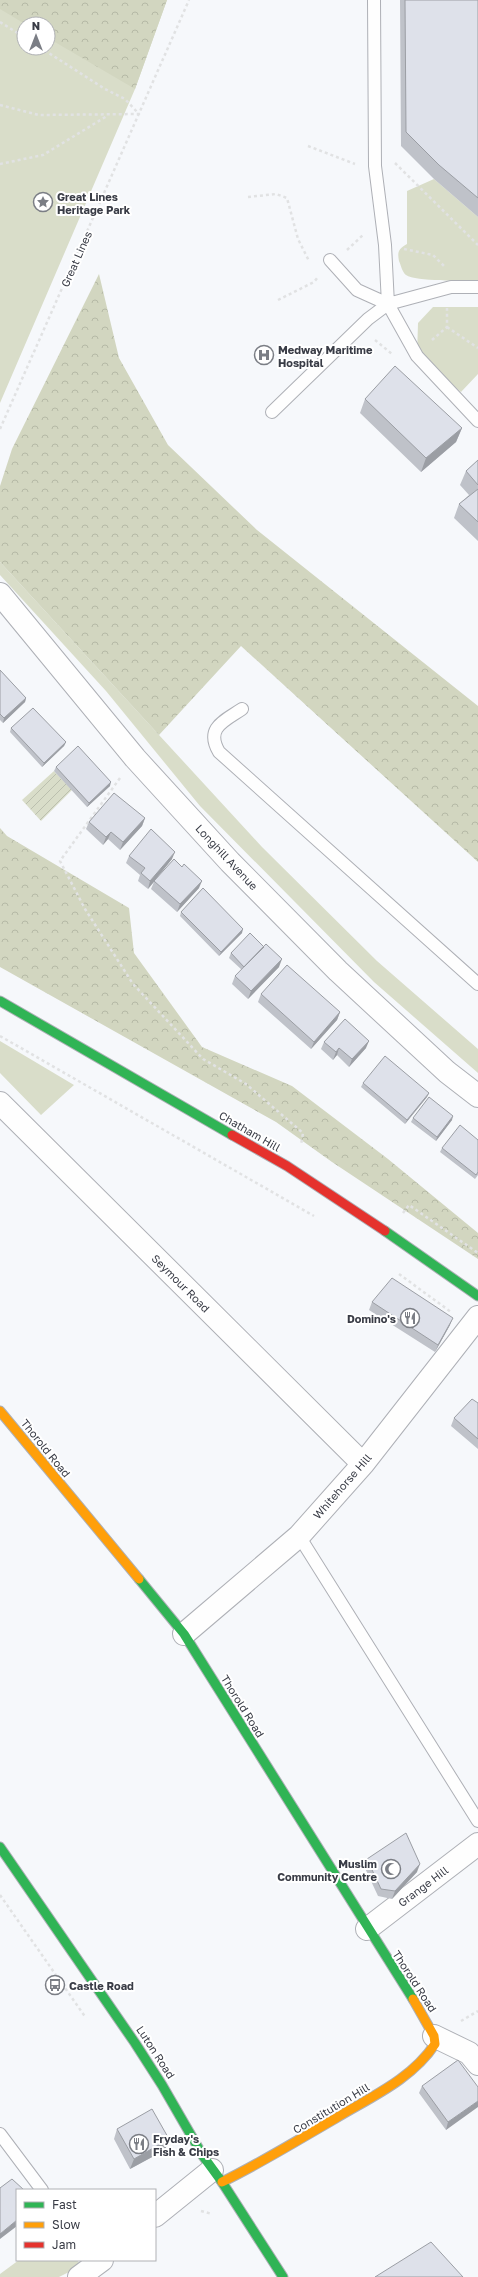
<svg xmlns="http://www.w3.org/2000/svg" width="478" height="2277" viewBox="0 0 478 2277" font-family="'Golos Text',sans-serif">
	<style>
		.grass { fill: #d9ddc9; fill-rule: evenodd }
		.forest { fill: url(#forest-crowns) }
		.garden { fill: url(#garden-furrows) }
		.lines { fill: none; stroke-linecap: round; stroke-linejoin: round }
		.lane-casing { stroke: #aeb0b6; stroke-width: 14 }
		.street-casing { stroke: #aeb0b6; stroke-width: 24 }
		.fast-casing { stroke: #aeb0b6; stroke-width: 11 }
		.slow-casing { stroke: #aeb0b6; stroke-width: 11 }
		.jam-casing { stroke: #aeb0b6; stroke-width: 11 }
		.path { stroke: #e1e2e3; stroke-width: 2.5; stroke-dasharray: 3 3; stroke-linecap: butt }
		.lane { stroke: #fefefe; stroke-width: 12 }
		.street { stroke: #fefefe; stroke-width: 22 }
		.fast { stroke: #30b455; stroke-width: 9 }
		.slow { stroke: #ff9f0a; stroke-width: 9 }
		.jam { stroke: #e5322d; stroke-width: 9 }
		.wall { fill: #bfc2c9 }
		.shaded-wall { fill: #9b9ea4 }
		.building { fill: #dee1ea; stroke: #9b9ea4 }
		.labels { text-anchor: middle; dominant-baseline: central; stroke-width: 4; stroke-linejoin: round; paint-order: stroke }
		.poi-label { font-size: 11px; font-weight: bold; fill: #393c46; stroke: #fff; text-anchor: start }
		.street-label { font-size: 11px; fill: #393c46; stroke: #fff }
	</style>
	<defs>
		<pattern id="forest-crowns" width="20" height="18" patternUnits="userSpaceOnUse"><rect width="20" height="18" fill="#d2d6c0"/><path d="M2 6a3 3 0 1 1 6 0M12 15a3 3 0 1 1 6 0" fill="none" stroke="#b5b9a6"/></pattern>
		<pattern id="garden-furrows" width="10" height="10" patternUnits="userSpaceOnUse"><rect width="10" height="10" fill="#d9ddc9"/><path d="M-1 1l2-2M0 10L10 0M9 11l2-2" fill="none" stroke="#bbbfae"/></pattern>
	</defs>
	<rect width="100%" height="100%" fill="#f6f8fb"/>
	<!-- grass -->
	<path class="grass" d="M 0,0 L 167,0 L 135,89 L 0,403 ZM 24,24 L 48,24 L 48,48 L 24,48 Z
		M 434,179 L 478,217 L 478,282 C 463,280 416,282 406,275 C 402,272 401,265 399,261 C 397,251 399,249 407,244 L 407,191 Z
		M 433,307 L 478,307 L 478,374 L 461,392 L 417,356 L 418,323 Z
		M 0,562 L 262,847 L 377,961 L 478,1049 L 478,1073 L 374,982 L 200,806 L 106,691 L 0,575 Z
		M 0,1041 L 74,1085 L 41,1115 L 0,1073 Z
		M 19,2260 L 77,2260 L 81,2266 L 59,2277 L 0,2277 L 0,2274 Z"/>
	<!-- forest -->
	<path class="forest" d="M 0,0 L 167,0 L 135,89 L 48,38 L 48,24 L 25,24 L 0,9 Z
		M 99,274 L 119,358 L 168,445 L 257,530 L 478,706 L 478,862 L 241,646 L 159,735 L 0,562 L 0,486 L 12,449 Z
		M 0,828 L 7,836 L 129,908 L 134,953 L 202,1047 L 292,1086 L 388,1159 L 478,1233 L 478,1259 L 332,1162 L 276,1122 L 0,967 Z"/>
	<!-- garden -->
	<path class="garden" d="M 54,771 L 72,790 L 41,821 L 22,800 Z"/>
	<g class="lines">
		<!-- lane casing -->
		<g class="lane-casing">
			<path id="lane" d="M 374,0 L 375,166 L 385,245 L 388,304 L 417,356 L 478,421
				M 330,260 L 357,290 L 388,304
				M 272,412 L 368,319 L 388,304 L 451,287 L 478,287
				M 242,709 C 224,721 205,728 219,752 L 478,984
				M 299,1536 L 478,1821
				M 0,2134 L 42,2190"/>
		</g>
		<!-- street casing -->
		<g class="street-casing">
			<path id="street" d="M 0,594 L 135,758 L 230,862 L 338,971 L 447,1072 L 478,1096
				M 0,1103 L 363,1464
				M 184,1634 L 299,1536 L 363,1464 L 478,1317
				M 367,1929 L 478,1844
				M 434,2036 L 469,2053 L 478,2064
				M 155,2216 L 212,2170
				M 79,2277 L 102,2260"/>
		</g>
		<!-- fast casing -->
		<g class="fast-casing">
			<path id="fast" d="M 0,1001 L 232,1135
				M 385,1231 L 478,1296
				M 139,1579 L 184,1634 L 413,1999
				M 0,1847 L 135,2043 L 162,2085 L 203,2156 L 222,2182 L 283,2277"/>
		</g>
		<!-- slow casing -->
		<g class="slow-casing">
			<path id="slow" d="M 0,1411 L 139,1579
				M 222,2182 C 261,2163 298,2140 336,2118 C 371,2097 412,2079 435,2044 L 434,2036 L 413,1999"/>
		</g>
		<!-- jam casing -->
		<g class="jam-casing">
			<path id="jam" d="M 232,1135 L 287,1166 L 385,1231"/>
		</g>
		<!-- path -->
		<path class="path" d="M 0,22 L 24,37
			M 0,105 L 39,115 L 139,114 L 125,99 L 105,89 L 41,48
			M 308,146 L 355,164
			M 395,163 L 478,245
			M 0,164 L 43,155 L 107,116
			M 248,197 L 276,194 L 287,198 L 298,239 L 309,261
			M 404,249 L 433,255 L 445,267
			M 347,250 L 363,235
			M 278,300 L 314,282 L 318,277
			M 447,327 L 478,348
			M 375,340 L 392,354
			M 432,340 L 447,327 L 447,308
			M 0,429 L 189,0
			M 120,778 L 60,861 L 85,909 L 133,984 L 203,1059 L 246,1084 L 303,1133 L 301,1145
			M 0,1036 L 314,1216
			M 403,1213 L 409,1205 L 478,1253
			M 399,1274 L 451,1312
			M 0,1895 L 86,2018
			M 461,2021 L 478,2011
			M 201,2211 L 212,2214"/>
		<!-- lane -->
		<use href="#lane" class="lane"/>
		<!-- street -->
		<use href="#street" class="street"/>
		<!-- fast -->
		<use href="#fast" class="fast"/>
		<!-- slow -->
		<use href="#slow" class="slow"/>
		<!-- jam -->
		<use href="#jam" class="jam"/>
	</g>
	<!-- wall -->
	<path class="wall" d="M 400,0 L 478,0 L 478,217 L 434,179 L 401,146 Z
		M 365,399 L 462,428 L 456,442 L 421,472 L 360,413 Z
		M 478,460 L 478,541 L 454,518 L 459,504 L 469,495 L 460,485 L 466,471 Z
		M 0,670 L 26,698 L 25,702 L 3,723 L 0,720 Z
		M 11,728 L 66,742 L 64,746 L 42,767 L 10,732 Z
		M 56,767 L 110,786 L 87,807 L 54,771 Z
		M 145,818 L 142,826 L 120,850 L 108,839 L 103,845 L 86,829 L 89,822 Z
		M 129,856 L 172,859 L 158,876 L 199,888 L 177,912 L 151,889 L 154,882 L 148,889 L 138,881 L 140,875 L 126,863 Z
		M 181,912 L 242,933 L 219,956 L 180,916 Z
		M 231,953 L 279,967 L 248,999 L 232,984 L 235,976 L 242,970 L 229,958 Z
		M 261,994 L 340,1012 L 337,1020 L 311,1049 L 258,1002 Z
		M 324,1042 L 366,1048 L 349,1067 L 337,1055 L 333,1060 L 321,1049 Z
		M 363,1083 L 429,1093 L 427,1097 L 405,1124 L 361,1087 Z
		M 413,1118 L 452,1120 L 436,1141 L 411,1122 Z
		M 478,1140 L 478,1175 L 475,1179 L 440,1152 L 442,1148 Z
		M 372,1302 L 450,1325 L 435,1352 L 369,1310 Z
		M 478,1403 L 478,1449 L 451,1426 L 454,1418 Z
		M 367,1859 L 417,1872 L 392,1899 L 378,1896 L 364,1866 Z
		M 422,2086 L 478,2087 L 446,2130 L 419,2093 Z
		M 117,2129 L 169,2139 L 165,2150 L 130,2169 L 114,2139 Z"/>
	<!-- shaded-wall -->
	<path class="shaded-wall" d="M 462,428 L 456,442 L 421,472 L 426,458 Z
		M 26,698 L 25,702 L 3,723 L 4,718 Z
		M 66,742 L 64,746 L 42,767 L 44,763 Z
		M 111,782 L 110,786 L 87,807 L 89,803 Z
		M 145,818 L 142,826 L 120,850 L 123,842 Z
		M 111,832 L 108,839 L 103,845 L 106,837 Z
		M 175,852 L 172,859 L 148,889 L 150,881 Z
		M 202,881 L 199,888 L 177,912 L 180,904 Z
		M 243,929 L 242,933 L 219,956 L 221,952 Z
		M 282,959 L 279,967 L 248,999 L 251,991 Z
		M 340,1012 L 337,1020 L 311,1049 L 314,1042 Z
		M 369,1041 L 366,1048 L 349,1067 L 352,1059 Z
		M 339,1048 L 337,1055 L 333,1060 L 336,1052 Z
		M 429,1093 L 427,1097 L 405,1124 L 407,1120 Z
		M 453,1116 L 452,1120 L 436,1141 L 437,1137 Z
		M 453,1318 L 450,1325 L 435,1352 L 438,1345 Z
		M 420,1864 L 417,1872 L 392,1899 L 395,1891 Z
		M 478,2101 L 478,2107 L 446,2130 L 448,2122 Z
		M 169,2139 L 165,2150 L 130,2169 L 134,2159 Z
		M 17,2220 L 17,2226 L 0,2239 L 0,2234 Z"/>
	<!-- building -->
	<path class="building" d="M 405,0 L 478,0 L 478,198 L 439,165 L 406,132 Z
		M 395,366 L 462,428 L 426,458 L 365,399 Z
		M 478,460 L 478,485 L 466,471 Z
		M 478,489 L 478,522 L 459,504 Z
		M 0,670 L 26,698 L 4,718 L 0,714 Z
		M 33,708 L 66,742 L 44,763 L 11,728 Z
		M 78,746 L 111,782 L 89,803 L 56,767 Z
		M 114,793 L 145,818 L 123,842 L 111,832 L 106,837 L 89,822 Z
		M 151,829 L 175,852 L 150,881 L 141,873 L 145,868 L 129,856 Z
		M 174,859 L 182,867 L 184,864 L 202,881 L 180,904 L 154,881 Z
		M 203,888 L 243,929 L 221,952 L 181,912 Z
		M 250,933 L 264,947 L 244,967 L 231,953 Z
		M 266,944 L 282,959 L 251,991 L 235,976 Z
		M 287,965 L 340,1012 L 314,1042 L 261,994 Z
		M 345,1019 L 369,1041 L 352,1059 L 339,1048 L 336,1052 L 324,1042 Z
		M 385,1056 L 429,1093 L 407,1120 L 363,1083 Z
		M 429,1097 L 453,1116 L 437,1137 L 413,1118 Z
		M 460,1125 L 478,1140 L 478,1172 L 476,1175 L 442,1148 Z
		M 392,1278 L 453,1318 L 438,1345 L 372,1302 Z
		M 472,1399 L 478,1403 L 478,1439 L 454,1418 Z
		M 406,1833 L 420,1864 L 395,1891 L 381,1889 L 367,1859 Z
		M 458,2060 L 478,2087 L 478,2101 L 448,2122 L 422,2086 Z
		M 152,2109 L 169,2139 L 134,2159 L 117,2129 Z
		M 12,2179 L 24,2190 L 17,2190 L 17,2220 L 0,2234 L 0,2188 Z
		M 431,2242 L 463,2277 L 375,2277 Z"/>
	<!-- icons -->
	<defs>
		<g id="sight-ring" transform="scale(1)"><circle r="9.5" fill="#fff" stroke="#7b7e85" stroke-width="1.5"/><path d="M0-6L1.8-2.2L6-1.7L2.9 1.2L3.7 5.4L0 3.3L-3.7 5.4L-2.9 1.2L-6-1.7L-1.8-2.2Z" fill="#7b7e85"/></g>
		<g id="hospital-ring" transform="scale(1)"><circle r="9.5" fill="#fff" stroke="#7b7e85" stroke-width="1.5"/><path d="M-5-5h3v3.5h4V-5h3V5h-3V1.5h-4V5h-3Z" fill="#7b7e85"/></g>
		<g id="restaurant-ring" transform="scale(1)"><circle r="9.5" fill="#fff" stroke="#7b7e85" stroke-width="1.5"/><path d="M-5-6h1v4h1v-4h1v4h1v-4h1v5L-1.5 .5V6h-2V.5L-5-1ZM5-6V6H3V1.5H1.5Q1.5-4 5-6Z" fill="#7b7e85"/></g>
		<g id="mosque-ring" transform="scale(1)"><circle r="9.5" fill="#fff" stroke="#7b7e85" stroke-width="1.5"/><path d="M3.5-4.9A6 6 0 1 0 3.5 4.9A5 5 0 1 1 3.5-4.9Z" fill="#7b7e85"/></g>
		<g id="bus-ring" transform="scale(1)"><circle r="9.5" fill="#fff" stroke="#7b7e85" stroke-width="1.5"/><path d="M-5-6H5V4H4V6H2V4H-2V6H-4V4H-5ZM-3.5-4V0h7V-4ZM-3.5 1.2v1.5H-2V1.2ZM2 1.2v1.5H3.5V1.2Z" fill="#7b7e85"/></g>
	</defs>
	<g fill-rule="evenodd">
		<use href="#sight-ring" x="43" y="202"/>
		<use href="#hospital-ring" x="264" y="355"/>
		<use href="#restaurant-ring" x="410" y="1318"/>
		<use href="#mosque-ring" x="391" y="1869"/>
		<use href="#bus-ring" x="55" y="1985"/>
		<use href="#restaurant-ring" x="139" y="2144"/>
	</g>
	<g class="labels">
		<!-- poi labels -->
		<g class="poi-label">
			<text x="57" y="196">Great Lines<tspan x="57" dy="13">Heritage Park</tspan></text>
			<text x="278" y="349">Medway Maritime<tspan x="278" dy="13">Hospital</tspan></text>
			<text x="396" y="1318" text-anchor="end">Domino's</text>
			<text x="377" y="1863" text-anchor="end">Muslim<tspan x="377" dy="13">Community Centre</tspan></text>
			<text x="69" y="1985">Castle Road</text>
			<text x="153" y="2138">Fryday's<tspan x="153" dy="13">Fish &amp; Chips</tspan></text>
		</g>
		<!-- street labels -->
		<g class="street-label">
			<text transform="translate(76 259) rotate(-66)">Great Lines</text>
			<text transform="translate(227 857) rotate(47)">Longhill Avenue</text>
			<text transform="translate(250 1131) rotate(30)">Chatham Hill</text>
			<text transform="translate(181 1283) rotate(45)">Seymour Road</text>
			<text transform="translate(46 1448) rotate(51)">Thorold Road</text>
			<text transform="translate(342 1486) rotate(-49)">Whitehorse Hill</text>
			<text transform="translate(243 1706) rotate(58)">Thorold Road</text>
			<text transform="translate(423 1886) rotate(-37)">Grange Hill</text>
			<text transform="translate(415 1981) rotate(57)">Thorold Road</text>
			<text transform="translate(156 2052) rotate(57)">Luton Road</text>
			<text transform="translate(331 2108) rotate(-31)">Constitution Hill</text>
		</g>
	</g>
	<!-- legend -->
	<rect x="16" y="2189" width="140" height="72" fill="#ffffff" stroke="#b0b1b5"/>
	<rect x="24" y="2202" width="20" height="6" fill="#30b455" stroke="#b0b1b5"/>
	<text x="52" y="2209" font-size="12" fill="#393c46">Fast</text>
	<rect x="24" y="2222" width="20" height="6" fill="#ff9f0a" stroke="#b0b1b5"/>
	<text x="52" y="2229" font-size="12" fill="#393c46">Slow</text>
	<rect x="24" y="2242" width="20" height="6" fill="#e5322d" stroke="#b0b1b5"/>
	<text x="52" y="2249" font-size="12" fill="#393c46">Jam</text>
	<!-- north arrow -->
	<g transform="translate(36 36)"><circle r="19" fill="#ffffff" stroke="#b0b1b5"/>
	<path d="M0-3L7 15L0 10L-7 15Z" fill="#7b7e85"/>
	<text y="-6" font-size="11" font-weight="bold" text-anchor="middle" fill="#393c46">N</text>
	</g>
</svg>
